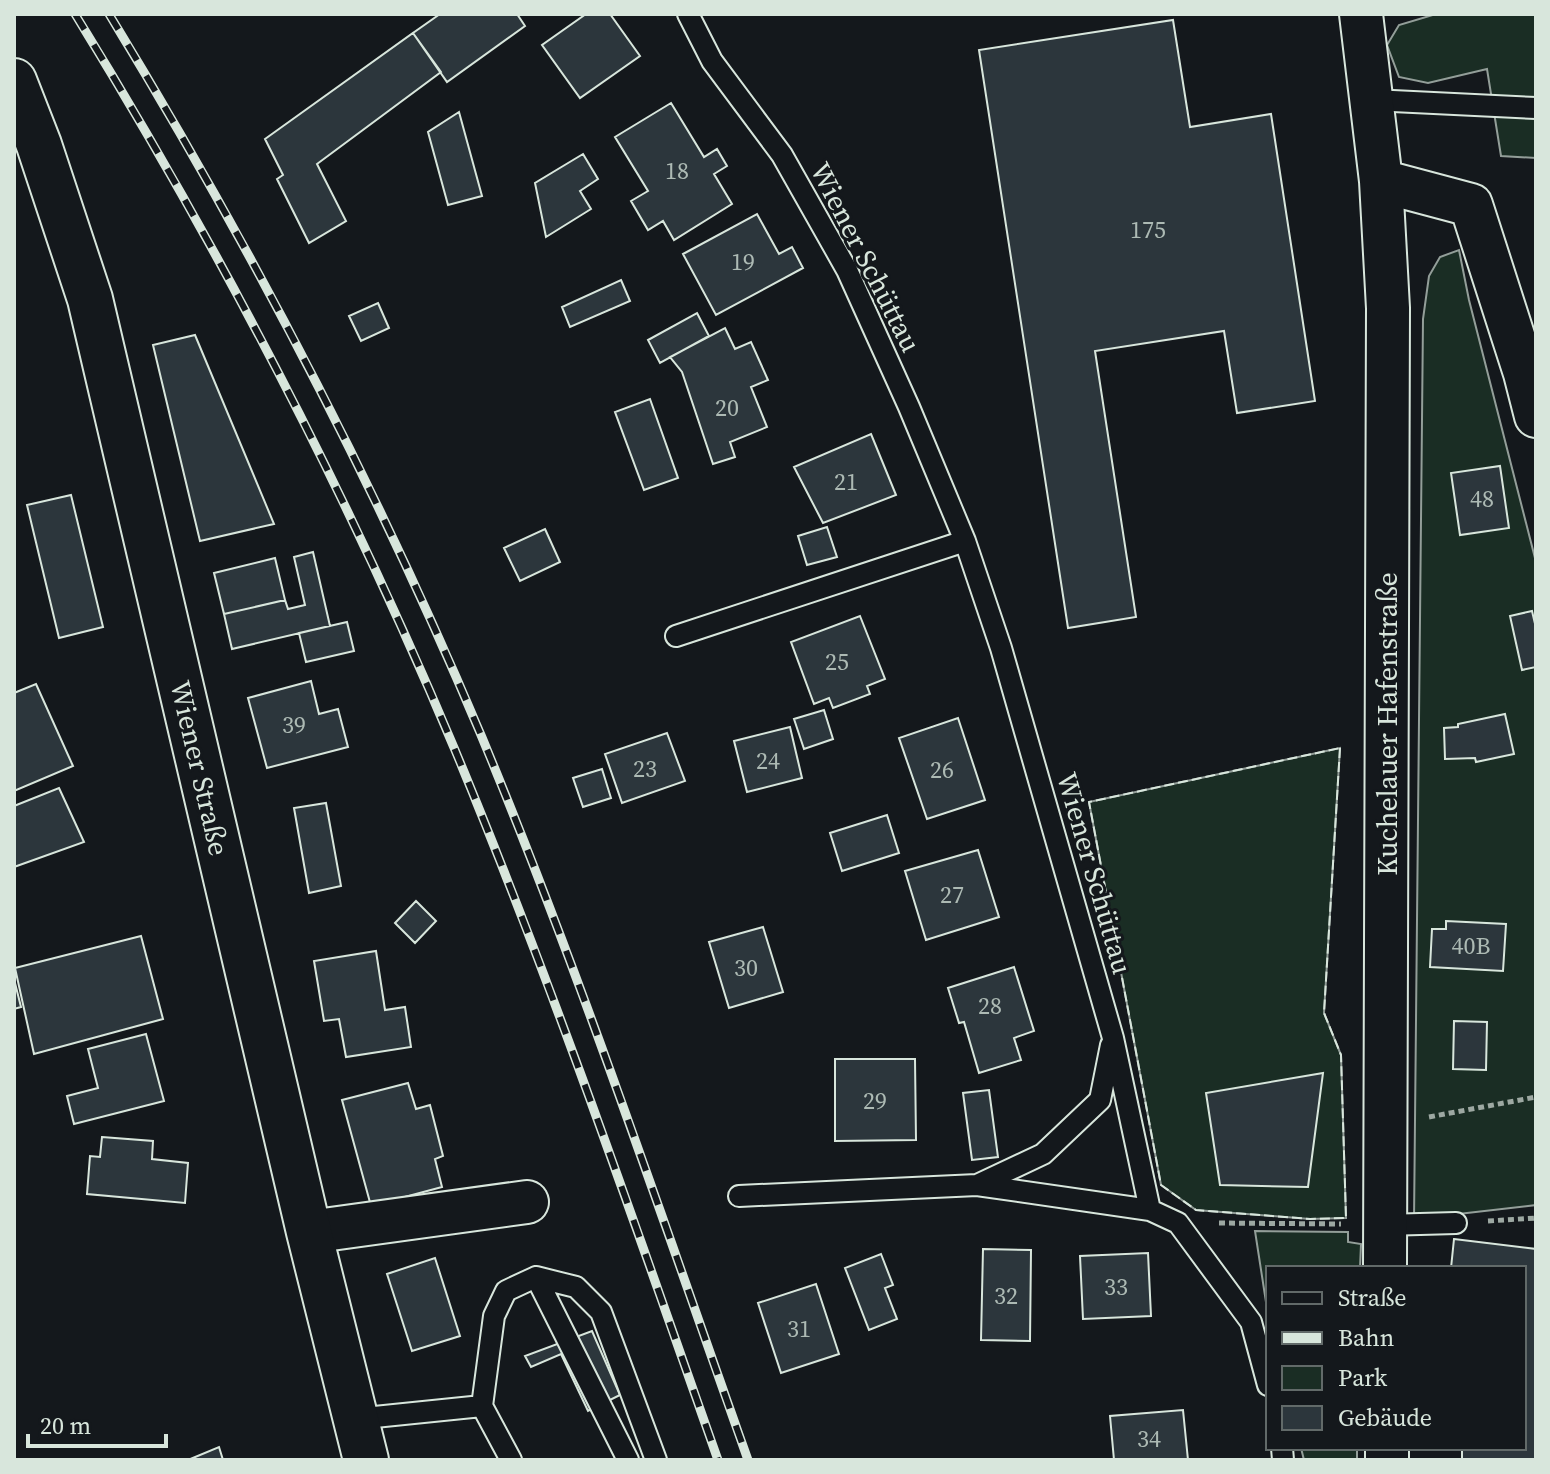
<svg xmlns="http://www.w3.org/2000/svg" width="1550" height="1474" viewBox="0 0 1550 1474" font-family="'Source Serif 4',serif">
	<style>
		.green { fill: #1a2d24; stroke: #939e99; stroke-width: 2 }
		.building { fill: #2c363c; stroke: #d8e6dc; stroke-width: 2 }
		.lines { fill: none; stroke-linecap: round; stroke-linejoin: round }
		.service-casing { stroke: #d8e6dc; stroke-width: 24 }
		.minor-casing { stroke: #d8e6dc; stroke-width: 46 }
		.primary-casing { stroke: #d8e6dc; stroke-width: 48 }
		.path { stroke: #9da8a2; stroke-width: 5; stroke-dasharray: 6 4; stroke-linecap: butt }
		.service { stroke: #14181c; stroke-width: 20 }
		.minor { stroke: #14181c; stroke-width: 42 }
		.primary { stroke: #14181c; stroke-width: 44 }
		.rail-casing { stroke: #d8e6dc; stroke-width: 9 }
		.rail { stroke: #14181c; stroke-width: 6; stroke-dasharray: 18; stroke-linecap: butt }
		.fence { stroke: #d8e6dc; stroke-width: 2; stroke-dasharray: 10 4; stroke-linecap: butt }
		.labels { text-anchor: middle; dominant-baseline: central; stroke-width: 6; stroke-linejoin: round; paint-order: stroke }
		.number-label { font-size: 24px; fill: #adbab4 }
		.street-label { font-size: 28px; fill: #d8e6dc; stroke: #14181c }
	</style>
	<rect width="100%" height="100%" fill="#14181c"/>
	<!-- green -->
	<path class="green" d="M 1436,14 L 1536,14 L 1536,158 L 1501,156 L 1487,69 L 1428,83 L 1399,77 L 1387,45 L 1399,25 Z
		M 1459,250 L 1469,300 L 1536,562 L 1536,1205 L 1432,1217 L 1414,1221 L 1423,319 L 1429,276 L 1440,257 Z
		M 1340,748 L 1324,1013 L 1341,1055 L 1346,1218 L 1310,1219 L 1196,1210 L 1161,1185 L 1089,802 Z
		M 1255,1231 L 1348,1232 L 1348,1242 L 1361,1244 L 1360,1268 L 1268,1268 L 1268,1315 Z
		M 1301,1448 L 1357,1448 L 1357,1460 L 1304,1460 Z"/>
	<!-- building -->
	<path class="building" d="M 440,14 L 517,14 L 525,26 L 447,82 L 413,33 Z
		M 586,14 L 610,14 L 640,56 L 580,98 L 542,45 Z
		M 1173,20 L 1190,127 L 1271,114 L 1315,401 L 1237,413 L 1224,331 L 1095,351 L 1136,617 L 1068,628 L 979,50 Z
		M 413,33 L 441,72 L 317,164 L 346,221 L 309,243 L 277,179 L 283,175 L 265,139 Z
		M 671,103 L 704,157 L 717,149 L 727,166 L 714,174 L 732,204 L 674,240 L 663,221 L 648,230 L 631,201 L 648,191 L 615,137 Z
		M 459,112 L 482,196 L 448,205 L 428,132 Z
		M 583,154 L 598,179 L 580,191 L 591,209 L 546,237 L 535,183 Z
		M 757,214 L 779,254 L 792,247 L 803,268 L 716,315 L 683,254 Z
		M 621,280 L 630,301 L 570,327 L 562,307 Z
		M 378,303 L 389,328 L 361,341 L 349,316 Z
		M 697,313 L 709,336 L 660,363 L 648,340 Z
		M 725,328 L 735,349 L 751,342 L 768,380 L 751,387 L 767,427 L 730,442 L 735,457 L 713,464 L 682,372 L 670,357 Z
		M 195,335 L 274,524 L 200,541 L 153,345 Z
		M 650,399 L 678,478 L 644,490 L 615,412 Z
		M 871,434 L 896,495 L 823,523 L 794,467 Z
		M 1500,466 L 1509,528 L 1460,535 L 1451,473 Z
		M 71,495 L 103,627 L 59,638 L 27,505 Z
		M 827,527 L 837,557 L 807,565 L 798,536 Z
		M 545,529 L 560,562 L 520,581 L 504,548 Z
		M 313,552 L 330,626 L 232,649 L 224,614 L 285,600 L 288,609 L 305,605 L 294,557 Z
		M 275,558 L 285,600 L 224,614 L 214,573 Z
		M 1532,611 L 1536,628 L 1536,667 L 1522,670 L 1510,616 Z
		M 860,616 L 885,679 L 867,686 L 870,694 L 833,708 L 829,698 L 814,704 L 791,642 Z
		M 347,622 L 354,651 L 306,662 L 299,633 Z
		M 311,681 L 319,714 L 338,709 L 348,747 L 267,768 L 248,698 Z
		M 36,684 L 73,766 L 14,791 L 14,693 Z
		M 824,710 L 833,739 L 804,749 L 794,719 Z
		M 1505,714 L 1514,754 L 1476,762 L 1475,758 L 1445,759 L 1444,728 L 1458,727 L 1458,724 Z
		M 958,718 L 985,800 L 927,819 L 899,738 Z
		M 790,727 L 802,778 L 747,792 L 734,741 Z
		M 667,733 L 685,781 L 622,803 L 605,754 Z
		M 602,769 L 611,798 L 583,807 L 573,778 Z
		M 59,788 L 84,842 L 14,867 L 14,806 Z
		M 326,803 L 341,886 L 309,893 L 294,808 Z
		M 887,815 L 899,853 L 842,871 L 830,833 Z
		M 978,850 L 999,917 L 926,940 L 905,871 Z
		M 416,901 L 436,921 L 415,943 L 395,923 Z
		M 1446,921 L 1506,924 L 1503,971 L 1430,967 L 1432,929 L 1446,929 Z
		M 763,927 L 783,992 L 729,1008 L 709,942 Z
		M 141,936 L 163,1019 L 34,1054 L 15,968 Z
		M 376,951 L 385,1010 L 405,1007 L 411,1047 L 346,1057 L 339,1019 L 324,1021 L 314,961 Z
		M 1014,967 L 1034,1031 L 1014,1038 L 1021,1060 L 979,1073 L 964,1022 L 959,1023 L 948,988 Z
		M 14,979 L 21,1007 L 14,1009 Z
		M 1454,1021 L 1487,1022 L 1486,1070 L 1453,1069 Z
		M 146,1034 L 164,1101 L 74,1124 L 67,1096 L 98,1088 L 88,1049 Z
		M 835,1059 L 915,1059 L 916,1140 L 835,1141 Z
		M 1323,1073 L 1308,1187 L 1220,1185 L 1206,1093 Z
		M 408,1083 L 416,1109 L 430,1105 L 443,1156 L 435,1159 L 442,1187 L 371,1206 L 342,1100 Z
		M 989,1090 L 998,1157 L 972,1160 L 963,1093 Z
		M 102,1137 L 153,1141 L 152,1159 L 188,1163 L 185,1203 L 87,1194 L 90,1156 L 100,1157 Z
		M 1454,1239 L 1536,1249 L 1536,1460 L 1462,1460 L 1462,1448 L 1524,1448 L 1524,1268 L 1451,1268 Z
		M 983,1249 L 1031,1250 L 1030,1341 L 981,1340 Z
		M 1148,1253 L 1151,1316 L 1083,1319 L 1080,1256 Z
		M 881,1254 L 893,1285 L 885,1288 L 897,1319 L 869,1330 L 845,1268 Z
		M 435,1258 L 460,1336 L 412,1351 L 387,1274 Z
		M 816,1284 L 839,1354 L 781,1373 L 758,1303 Z
		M 592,1331 L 620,1395 L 588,1411 L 561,1354 L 531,1367 L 525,1356 Z
		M 1183,1410 L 1188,1460 L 1114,1460 L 1110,1416 Z
		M 219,1447 L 223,1460 L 188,1460 Z"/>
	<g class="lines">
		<!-- service casing -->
		<g class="service-casing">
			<path id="service" d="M 688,14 L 712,61 L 782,155 L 847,270 L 909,407 L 965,541 L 1001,648 L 1113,1038 L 1150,1210 L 1178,1223 L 1251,1322 L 1268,1385
				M 1372,100 L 1536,108
				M 676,636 L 965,541
				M 977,1185 L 1043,1154 L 1100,1100 L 1111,1045
				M 739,1196 L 977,1185 L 1150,1210
				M 1384,1225 L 1456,1223
				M 536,1277 L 628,1460
				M 355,1419 L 482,1406
				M 1282,1448 L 1283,1460
				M 511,1460 L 482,1406 L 494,1316 L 506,1291 L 536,1277 L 576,1287 L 601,1312 L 656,1460"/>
		</g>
		<!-- minor casing -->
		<g class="minor-casing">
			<path id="minor" d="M 1361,14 L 1381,181 L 1388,308 L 1385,1268
				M 1381,181 L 1471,205 L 1525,373 L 1536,416
				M 309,1232 L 527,1202
				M 1387,1448 L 1387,1460"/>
		</g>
		<!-- primary casing -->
		<g class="primary-casing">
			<path id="primary" d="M 14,81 L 39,145 L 90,299 L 309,1232 L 366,1460"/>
		</g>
		<!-- path -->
		<path class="path" d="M 1429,1117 L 1536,1097
			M 1488,1221 L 1536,1218
			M 1219,1223 L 1341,1224"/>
		<!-- service -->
		<use href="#service" class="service"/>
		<!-- minor -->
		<use href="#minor" class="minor"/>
		<!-- primary -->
		<use href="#primary" class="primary"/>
		<!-- rail casing -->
		<g class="rail-casing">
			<path id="rail" d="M 75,14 C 220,249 348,495 455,750 C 552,983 634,1222 718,1460
				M 109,14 C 250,245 376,486 481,735 C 580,973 662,1218 748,1460"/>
		</g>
		<!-- rail -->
		<use href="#rail" class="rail"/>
		<!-- fence -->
		<path class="fence" d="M 1340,748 L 1324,1013 L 1341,1055 L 1346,1218 L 1310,1219 L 1196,1210 L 1161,1185 L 1089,802 Z"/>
	</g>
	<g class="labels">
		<!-- number labels -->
		<g class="number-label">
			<text x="677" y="170">18</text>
			<text x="1148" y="229">175</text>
			<text x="743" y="261">19</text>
			<text x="727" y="407">20</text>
			<text x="846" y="481">21</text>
			<text x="1482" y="498">48</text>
			<text x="837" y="661">25</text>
			<text x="294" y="724">39</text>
			<text x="768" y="760">24</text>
			<text x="645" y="768">23</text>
			<text x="942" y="769">26</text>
			<text x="952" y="894">27</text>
			<text x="1471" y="945">40B</text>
			<text x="746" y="967">30</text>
			<text x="990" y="1005">28</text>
			<text x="875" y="1100">29</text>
			<text x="1116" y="1286">33</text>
			<text x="1006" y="1295">32</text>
			<text x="799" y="1328">31</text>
			<text x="1149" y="1438">34</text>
		</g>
		<!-- street labels -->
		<g class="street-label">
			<text transform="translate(866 257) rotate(63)">Wiener Schüttau</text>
			<text transform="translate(1387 724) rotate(-90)">Kuchelauer Hafenstraße</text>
			<text transform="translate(200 768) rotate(77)">Wiener Straße</text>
			<text transform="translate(1095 873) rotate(74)">Wiener Schüttau</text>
		</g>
	</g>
	<!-- border -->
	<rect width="1550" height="1474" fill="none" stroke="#d8e6dc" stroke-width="32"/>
	<!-- legend -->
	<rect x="1266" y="1266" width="260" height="184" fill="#14181c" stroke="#626a69" stroke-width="2"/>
	<rect x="1282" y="1292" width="40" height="12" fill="#14181c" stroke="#626a69" stroke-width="2"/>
	<text x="1338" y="1306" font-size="24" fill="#d8e6dc">Straße</text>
	<rect x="1282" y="1332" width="40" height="12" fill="#d8e6dc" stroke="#626a69" stroke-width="2"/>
	<text x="1338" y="1346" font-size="24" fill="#d8e6dc">Bahn</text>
	<rect x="1282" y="1366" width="40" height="24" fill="#1a2d24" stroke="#626a69" stroke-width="2"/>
	<text x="1338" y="1386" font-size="24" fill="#d8e6dc">Park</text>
	<rect x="1282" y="1406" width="40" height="24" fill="#2c363c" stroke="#626a69" stroke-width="2"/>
	<text x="1338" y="1426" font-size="24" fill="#d8e6dc">Gebäude</text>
	<!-- scale -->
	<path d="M28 1434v12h138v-12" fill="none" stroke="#d8e6dc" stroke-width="4"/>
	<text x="40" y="1434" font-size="24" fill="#d8e6dc" stroke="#14181c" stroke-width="6" paint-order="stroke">20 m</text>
</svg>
